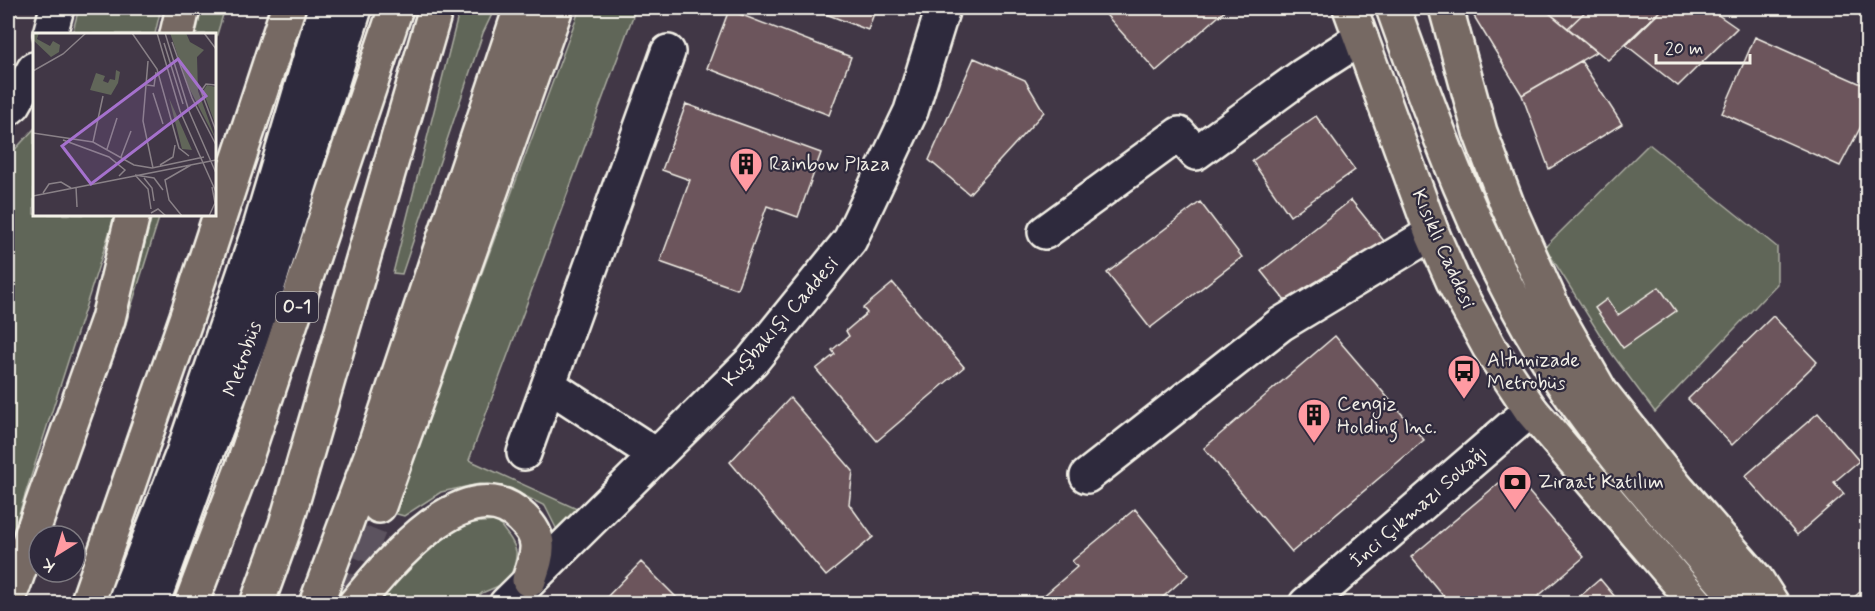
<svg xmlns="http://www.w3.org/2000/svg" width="1875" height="611" viewBox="0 0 1875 611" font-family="Mynerve,sans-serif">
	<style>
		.green { fill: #616659; stroke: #aaaca0; stroke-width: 1.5 }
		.building { fill: #6c555c; stroke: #f4f1e8; stroke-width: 1.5 }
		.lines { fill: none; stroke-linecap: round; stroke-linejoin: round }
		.highway-tunnel { stroke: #5c535e; stroke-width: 33; stroke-dasharray: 33 16; stroke-linecap: butt }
		.minor-casing { stroke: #f4f1e8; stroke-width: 38 }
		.major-casing { stroke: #f4f1e8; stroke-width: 38 }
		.highway-casing { stroke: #f4f1e8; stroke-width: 38 }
		.minor { stroke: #2f2a3d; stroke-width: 33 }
		.major { stroke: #766964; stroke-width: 33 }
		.highway { stroke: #766964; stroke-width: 33 }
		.labels { text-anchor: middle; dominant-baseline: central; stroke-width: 4.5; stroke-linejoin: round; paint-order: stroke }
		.shield { fill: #2f2a3d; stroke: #b9b5b5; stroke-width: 1.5 }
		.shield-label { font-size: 18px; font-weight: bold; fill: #f4f1e8 }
		.poi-label { font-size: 20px; fill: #f4f1e8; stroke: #2f2a3d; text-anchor: start }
		.street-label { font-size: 20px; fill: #f4f1e8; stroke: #2f2a3d }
		.inset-road { fill: none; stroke: #898187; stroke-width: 1.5 }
		.view { fill: #a571cd; fill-opacity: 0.15; stroke: #a571cd; stroke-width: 3 }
		.inset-edge { fill: none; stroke: #f4f1e8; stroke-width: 3 }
	</style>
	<rect width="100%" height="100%" fill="#413746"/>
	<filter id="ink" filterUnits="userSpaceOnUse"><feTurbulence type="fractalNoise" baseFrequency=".0167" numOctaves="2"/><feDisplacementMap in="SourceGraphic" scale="12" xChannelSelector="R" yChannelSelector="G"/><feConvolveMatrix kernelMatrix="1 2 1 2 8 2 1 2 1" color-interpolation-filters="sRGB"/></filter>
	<g filter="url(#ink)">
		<!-- green -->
		<path class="green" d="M 8,8 L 17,8 L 8,40 Z
			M 79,8 L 161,8 L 155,34 L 72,34 Z
			M 202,8 L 225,8 L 215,41 L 214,34 L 196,34 Z
			M 460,8 L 495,8 L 483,33 L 402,274 L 393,273 Z
			M 580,8 L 636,8 L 469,460 L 577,509 L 558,532 L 545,506 L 509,488 L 479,484 L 441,492 L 404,516 L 393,513 Z
			M 34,129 L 34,214 L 115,215 L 8,548 L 8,157 Z
			M 1649,144 L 1777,247 L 1777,284 L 1655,412 L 1612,354 L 1545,247 Z
			M 152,215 L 160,215 L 123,333 Z
			M 497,521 C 518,548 522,550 508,582 L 482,593 L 472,603 L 375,604 L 402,564 L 456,524 Z"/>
		<!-- building -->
		<path class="building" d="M 810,8 L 876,8 L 868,30 Z
			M 1100,8 L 1228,8 L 1156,71 Z
			M 1469,8 L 1543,8 L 1596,52 L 1522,95 Z
			M 1543,8 L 1589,8 L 1568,28 Z
			M 1589,8 L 1663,8 L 1608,60 L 1568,28 Z
			M 1664,8 L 1708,8 L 1737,28 L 1678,86 L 1626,45 Z
			M 729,10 L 851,57 L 829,115 L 707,68 Z
			M 1755,37 L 1868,87 L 1868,113 L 1840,166 L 1722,113 Z
			M 974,58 L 1025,80 L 1044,112 L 969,194 L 929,160 Z
			M 1581,61 L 1622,124 L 1549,169 L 1522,95 Z
			M 686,104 L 821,153 L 798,217 L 767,206 L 737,289 L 660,262 L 690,180 L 662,170 Z
			M 1316,116 L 1355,170 L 1290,216 L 1252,161 Z
			M 1351,200 L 1384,241 L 1294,312 L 1261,271 Z
			M 1200,202 L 1242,257 L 1150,328 L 1107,273 Z
			M 893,283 L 964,367 L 877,441 L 816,369 L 835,354 L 832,350 L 849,336 L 846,331 L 867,313 L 863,308 Z
			M 1659,287 L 1676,311 L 1623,348 L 1595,308 L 1607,299 L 1618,315 Z
			M 1773,316 L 1817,362 L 1732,445 L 1688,399 Z
			M 1335,336 L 1424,440 L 1292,552 L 1204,448 Z
			M 790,398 L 853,471 L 849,504 L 873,537 L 826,576 L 730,462 Z
			M 1818,413 L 1859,461 L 1834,482 L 1844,494 L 1797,535 L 1745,476 Z
			M 1512,472 L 1584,557 L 1529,604 L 1450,604 L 1411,557 Z
			M 1135,509 L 1188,575 L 1155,604 L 1034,604 L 1077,567 L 1072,561 Z
			M 641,562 L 683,604 L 604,604 L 602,602 Z
			M 1600,579 L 1621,604 L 1571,604 Z
			M 1868,585 L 1868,604 L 1856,604 L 1852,599 Z"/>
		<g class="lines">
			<!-- highway-tunnel -->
			<path class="highway-tunnel" d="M 339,604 L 379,506"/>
			<!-- minor casing -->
			<g class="minor-casing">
				<path id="minor" d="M 50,34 L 57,8
					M 8,109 L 14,104 L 34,69
					M 1045,232 L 1179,134 L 1196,153 L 1302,76 L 1361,38
					M 550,386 L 656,455
					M 524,453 L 668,52
					M 1087,476 L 1281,324 L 1432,233
					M 124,604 L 183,453 L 261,224 L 325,8
					M 152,604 L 204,460 L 252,337 L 355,8
					M 506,604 L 752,361 L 850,240 L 911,111 L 943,8
					M 1306,604 L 1531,410"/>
			</g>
			<!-- major casing -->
			<g class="major-casing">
				<path id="major" d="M 1350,8 L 1432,233 L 1453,281 L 1489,347 L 1531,410 L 1697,604
					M 1393,8 C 1436,129 1478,245 1545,355 C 1599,445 1674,524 1742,604
					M 1446,8 L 1480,132 L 1507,204 L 1555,312 L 1600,391 L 1676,487 L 1756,579 L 1772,604"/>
			</g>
			<!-- highway casing -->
			<g class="highway-casing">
				<path id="highway" d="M 177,34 L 183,8
					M 379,506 L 556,8
					M 8,601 L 108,319 L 133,214
					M 87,604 L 187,316 L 288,8
					M 191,604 L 243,466 L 396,8
					M 257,604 L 286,524 L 436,8
					M 316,604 L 375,445 L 521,8
					M 355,604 C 387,565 469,464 522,518 C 544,539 538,553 529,580"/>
			</g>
			<!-- minor -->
			<use href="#minor" class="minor"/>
			<!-- major -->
			<use href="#major" class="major"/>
			<!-- highway -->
			<use href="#highway" class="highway"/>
		</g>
	</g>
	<!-- icons -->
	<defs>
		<g id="building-pin" transform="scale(1.725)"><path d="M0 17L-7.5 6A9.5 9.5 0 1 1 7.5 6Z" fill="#ff9aa2" stroke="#2f2a3d"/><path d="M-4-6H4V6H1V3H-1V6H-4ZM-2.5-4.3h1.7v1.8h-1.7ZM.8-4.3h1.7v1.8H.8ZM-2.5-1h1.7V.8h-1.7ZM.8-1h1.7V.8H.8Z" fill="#111"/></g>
		<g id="bus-pin" transform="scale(1.725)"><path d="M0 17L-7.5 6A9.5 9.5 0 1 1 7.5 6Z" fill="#ff9aa2" stroke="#2f2a3d"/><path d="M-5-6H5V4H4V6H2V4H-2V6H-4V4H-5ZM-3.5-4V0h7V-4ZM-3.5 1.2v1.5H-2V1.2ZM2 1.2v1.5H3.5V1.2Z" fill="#111"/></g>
		<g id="bank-pin" transform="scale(1.725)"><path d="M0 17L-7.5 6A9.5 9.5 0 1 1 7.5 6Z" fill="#ff9aa2" stroke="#2f2a3d"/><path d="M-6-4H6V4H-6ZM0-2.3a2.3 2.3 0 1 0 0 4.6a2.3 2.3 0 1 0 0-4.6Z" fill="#111"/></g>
	</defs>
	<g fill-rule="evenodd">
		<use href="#building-pin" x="746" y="164"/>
		<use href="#bus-pin" x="1464" y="371"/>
		<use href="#building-pin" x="1314" y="415"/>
		<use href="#bank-pin" x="1515" y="482"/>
	</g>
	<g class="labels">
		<!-- shield labels -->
		<rect class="shield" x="276" y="292" width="42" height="30" rx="4.5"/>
		<g class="shield-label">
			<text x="297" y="307">O-1</text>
		</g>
		<!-- poi labels -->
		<g class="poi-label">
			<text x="769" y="164">Rainbow Plaza</text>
			<text x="1487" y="360">Altunizade<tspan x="1487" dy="23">Metrobüs</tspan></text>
			<text x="1337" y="404">Cengiz<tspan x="1337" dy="23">Holding Inc.</tspan></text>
			<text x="1538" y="482">Ziraat Katılım</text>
		</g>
		<!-- street labels -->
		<g class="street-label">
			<text transform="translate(1443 249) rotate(66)">Kısıklı Caddesi</text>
			<text transform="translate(781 322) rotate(-49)">Kuşbakışı Caddesi</text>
			<text transform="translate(243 359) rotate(-70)">Metrobüs</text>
			<text transform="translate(1419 507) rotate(-41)">İnci Çıkmazı Sokağı</text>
		</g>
	</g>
	<!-- overview -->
	<g transform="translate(33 33)">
		<rect width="183" height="183" fill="#413746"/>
		<path d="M 0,0 L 6,0 L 4,6 L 17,13 L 20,8 L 27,12 L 26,19 L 18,24 L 0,7 ZM 137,0 L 153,0 L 157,9 L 171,17 L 164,24 L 165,58 L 183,107 L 156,55 ZM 83,37 L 87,39 L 85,50 L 78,62 L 57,57 L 63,40 L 72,43 L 70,48 L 75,50 L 77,46 L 82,47 ZM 174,52 L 183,54 L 183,93 L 170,58 ZM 136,65 L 159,117 L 149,116 Z" fill="#616659"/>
		<path class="inset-road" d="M 99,0 L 124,36 L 146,115 L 156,123M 124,0 L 147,78 L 183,159M 132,0 L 156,78 L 183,140M 171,0 L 183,16M 139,9 L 159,65 L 183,112M 131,10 L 150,71M 115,28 L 110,88 L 120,135M 0,38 L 30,21 L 53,0M 114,52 L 121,53 L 123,39M 183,52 L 173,51 L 168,58 L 183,98M 120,60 L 130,91M 0,100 L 60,109 L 101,132 L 119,135M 30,107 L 76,124 L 92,137 L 86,143M 60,109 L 70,63M 74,116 L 84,85M 88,124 L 98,98M 127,132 L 140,124 L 142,112M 119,135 L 171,124M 102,142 L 115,156 L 118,176M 102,142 L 121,145 L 130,157M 111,145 L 119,155 L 121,168M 43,154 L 44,174M 10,160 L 16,151 L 28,149 L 38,155M 0,163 L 183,127M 118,180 L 125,176 L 133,183M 149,183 L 136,167 L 132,147 L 158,132M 176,183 L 182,170 L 179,154"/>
		<path class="view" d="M 145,26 L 173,63 L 58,151 L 29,113 Z"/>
		<rect width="183" height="183" class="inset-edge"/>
	</g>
	<!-- margin -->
	<rect width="1875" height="611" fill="none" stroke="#2f2a3d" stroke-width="30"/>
	<rect x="15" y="15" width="1845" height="581" fill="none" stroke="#f4f1e8" stroke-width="2" filter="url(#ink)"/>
	<!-- north arrow -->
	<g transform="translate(57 554) rotate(217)"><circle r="28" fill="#2f2a3d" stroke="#7e7a81" stroke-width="1.5"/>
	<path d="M0-4.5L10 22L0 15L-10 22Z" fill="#ff9aa2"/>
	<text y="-9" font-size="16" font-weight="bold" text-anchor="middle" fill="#f4f1e8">K</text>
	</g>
	<!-- scale -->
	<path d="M1656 54v9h94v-9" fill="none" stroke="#f4f1e8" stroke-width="3"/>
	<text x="1665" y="54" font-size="18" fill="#f4f1e8" stroke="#2f2a3d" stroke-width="4.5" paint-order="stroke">20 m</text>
</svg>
